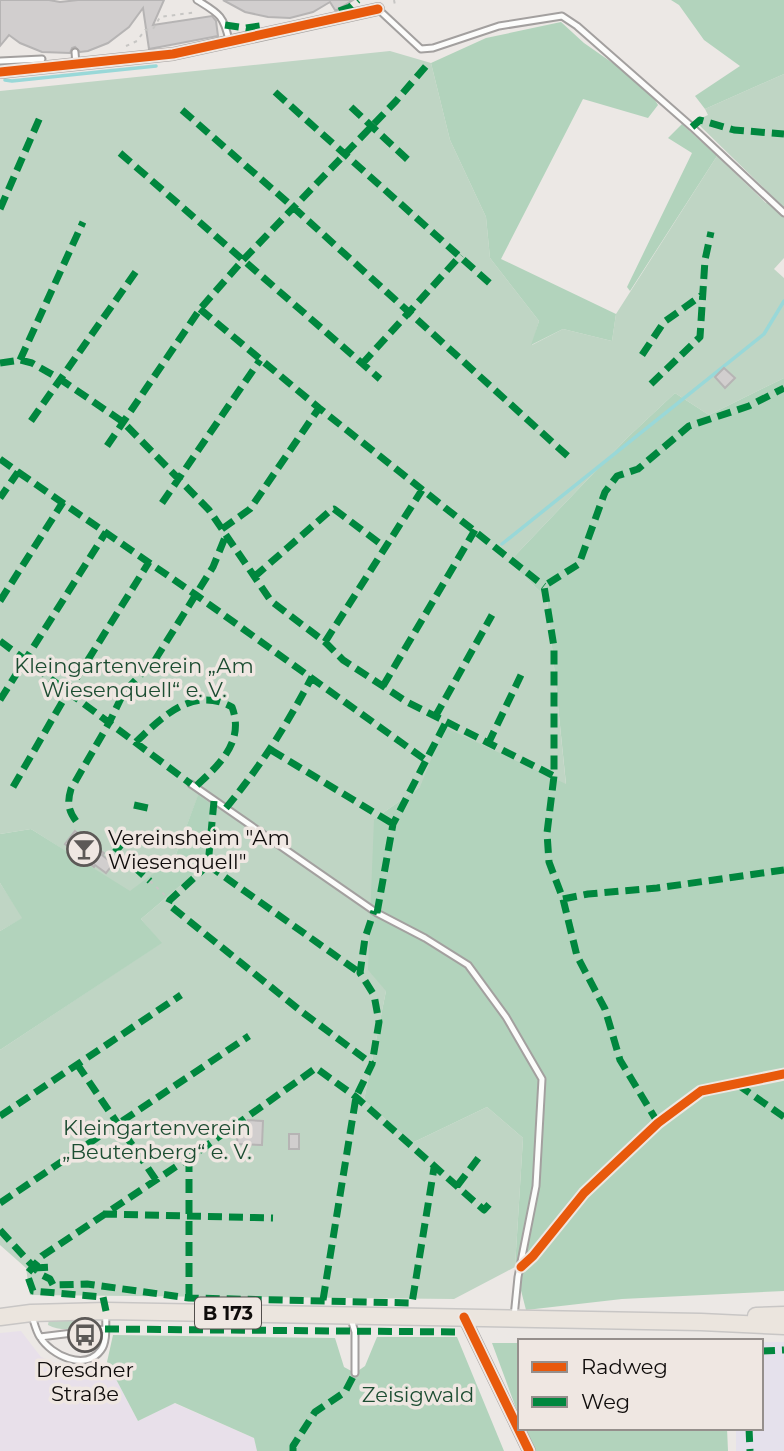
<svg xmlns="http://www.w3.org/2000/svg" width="784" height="1451" viewBox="0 0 784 1451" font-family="Montserrat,sans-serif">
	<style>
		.commercial { fill: #e8e0ea }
		.industrial { fill: #e5e1ec }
		.green { fill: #bfd5c4 }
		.forest { fill: #b2d3bc }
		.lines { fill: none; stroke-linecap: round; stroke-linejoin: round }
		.stream { stroke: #99d8d8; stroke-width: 3.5 }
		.building { fill: #d1cece; stroke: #b6b4b4; stroke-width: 2 }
		.service-casing { stroke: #a3a09f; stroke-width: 9 }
		.minor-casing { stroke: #a3a09f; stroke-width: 14 }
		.primary-casing { stroke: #c8c6c5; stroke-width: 19 }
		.path { stroke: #c7c6c4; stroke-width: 2; stroke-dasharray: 3.5 5; stroke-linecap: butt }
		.service { stroke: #fcfcfb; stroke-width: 5 }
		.minor { stroke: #fcfcfb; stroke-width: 10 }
		.primary { stroke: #ebe5de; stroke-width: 16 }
		.quiet { stroke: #00873e; stroke-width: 7; stroke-dasharray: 14 7; stroke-linecap: butt }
		.cycleway-casing { stroke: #efe7e2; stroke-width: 13 }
		.cycleway { stroke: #e8590c; stroke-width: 9 }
		.labels { text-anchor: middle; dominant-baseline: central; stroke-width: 7; stroke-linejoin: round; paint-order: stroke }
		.shield { fill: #efe7e2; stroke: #524e4c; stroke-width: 2 }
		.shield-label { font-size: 19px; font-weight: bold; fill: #0f0c0b }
		.park-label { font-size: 21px; fill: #1d4d32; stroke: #efe7e2 }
		.poi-label { font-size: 21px; fill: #0f0c0b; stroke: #efe7e2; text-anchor: start }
	</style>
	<rect width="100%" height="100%" fill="#ece8e5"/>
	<!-- commercial -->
	<path class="commercial" d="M 21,1331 L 41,1357 L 82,1373 L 107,1362 L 138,1421 L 174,1403 L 254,1438 L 257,1451 L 0,1451 L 0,1333 Z"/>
	<!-- industrial -->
	<path class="industrial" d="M 761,1342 L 784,1342 L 784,1451 L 736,1451 L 736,1428 L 761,1428 Z"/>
	<!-- green -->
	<path class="green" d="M 390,51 L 431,63 L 450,140 L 486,217 L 490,258 L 539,321 L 532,345 L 563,329 L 612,341 L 616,314 L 717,156 L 766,203 L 773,197 L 695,121 L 708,115 L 705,109 L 784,74 L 784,258 L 774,269 L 784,278 L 784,378 L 709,415 L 675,393 L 627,438 L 509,562 L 547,598 L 566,785 L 420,787 L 374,819 L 386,991 L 364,1100 L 412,1143 L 487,1107 L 523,1138 L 515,1267 L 454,1299 L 30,1295 L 26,1268 L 0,1245 L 0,1050 L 161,943 L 141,919 L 207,863 L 198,796 L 175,857 L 130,892 L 31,829 L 0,834 L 0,91 Z
		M 0,883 L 23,918 L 0,931 Z
		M 49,1319 C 62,1319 79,1315 90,1324 C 76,1329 62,1332 48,1325 Z"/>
	<!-- forest -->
	<path class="forest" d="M 671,0 L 784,0 L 784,74 L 705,109 L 695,96 L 740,66 L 704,40 L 679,5 Z
		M 561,22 L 584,43 L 647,87 L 658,105 L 648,118 L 583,99 L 501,259 L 616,314 L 612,341 L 563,329 L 531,345 L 539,321 L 490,258 L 486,217 L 450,140 L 431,63 L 486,38 Z
		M 682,124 L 717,156 L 630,291 L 627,287 L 692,153 L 668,138 Z
		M 784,378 L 784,1291 L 622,1299 L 526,1310 L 515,1267 L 523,1138 L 487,1107 L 412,1143 L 364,1100 L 386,991 L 368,970 L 374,819 L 420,787 L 444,727 L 566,784 L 547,598 L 509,562 L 627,438 L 675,393 L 709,415 Z
		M 198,795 L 210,803 L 207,863 L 141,919 L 162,943 L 0,1050 L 0,931 L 22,918 L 0,883 L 0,834 L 31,829 L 130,891 L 175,857 Z
		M 113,1335 L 335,1338 L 344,1367 L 355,1373 L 365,1366 L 377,1337 L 457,1337 L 504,1451 L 257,1451 L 254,1438 L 175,1403 L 138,1421 L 107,1362 Z
		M 492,1343 L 520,1343 L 520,1419 Z
		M 523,1428 L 727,1428 L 728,1451 L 532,1451 Z"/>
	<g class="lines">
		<!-- stream -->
		<path class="stream" d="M 5,80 L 12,81 L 156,66
			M 502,544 L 764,334 L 784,301"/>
	</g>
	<!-- building -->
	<path class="building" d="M 0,0 L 49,0 L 60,2 L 78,0 L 164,0 L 153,25 L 212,16 L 216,21 L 218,36 L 149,49 L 143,8 L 129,27 L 108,43 L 88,51 L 80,52 L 75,47 L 72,48 L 70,53 L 42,52 L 20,43 L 9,35 L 0,46 Z
		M 223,0 L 353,0 L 337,10 L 335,10 L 330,2 L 313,12 L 290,18 L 268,17 L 245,12 Z
		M 724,368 L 735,378 L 725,388 L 715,377 Z
		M 75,831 L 104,853 L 102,855 L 113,864 L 106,873 L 95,865 L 94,867 L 65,844 Z
		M 248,1120 L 263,1121 L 262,1145 L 237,1144 L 238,1128 L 248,1129 Z
		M 289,1134 L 299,1134 L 299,1149 L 289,1149 Z"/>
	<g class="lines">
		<!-- service casing -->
		<g class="service-casing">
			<path id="service" d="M 197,0 C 218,13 224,15 229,41
				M 378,9 L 421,49 L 433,48 L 499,26 L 562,16 L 577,26 L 692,127 L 784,213
				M 75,52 L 76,64
				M 0,61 L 42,59
				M 191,784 L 377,913 L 425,938 L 468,965 L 506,1017 L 542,1079 L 536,1186 L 518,1277 L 514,1317
				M 32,1316 C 34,1322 36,1331 40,1337 C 51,1355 85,1372 101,1350 C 108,1341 105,1323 106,1312
				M 351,1319 L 355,1332 L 355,1373
				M 40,1337 L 105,1329"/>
		</g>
		<!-- minor casing -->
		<g class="minor-casing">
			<path id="minor" d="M 0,72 L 173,54 L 378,9
				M 464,1317 L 529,1451"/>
		</g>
		<!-- primary casing -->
		<g class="primary-casing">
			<path id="primary" d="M 756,1316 L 784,1315
				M 0,1317 L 31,1313 L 106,1311 L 701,1322 L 784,1326"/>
		</g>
		<!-- path -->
		<path class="path" d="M 394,0 L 395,5
			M 126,46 L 137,41 L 145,30 L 153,29 L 160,17 L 197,12
			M 150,881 L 170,900"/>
		<!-- service -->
		<use href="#service" class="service"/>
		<!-- minor -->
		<use href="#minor" class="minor"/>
		<!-- primary -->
		<use href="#primary" class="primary"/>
		<!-- quiet -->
		<path class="quiet" d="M 339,11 L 350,7 L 358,0
			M 225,25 L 246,28 L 260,26
			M 275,92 L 494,287
			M 351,107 L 408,160
			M 182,110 L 293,207 L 572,460
			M 692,127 L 700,120 L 734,130 L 784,134
			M 120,153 L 380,379
			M 0,209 L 41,115
			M 200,309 L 319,408 L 544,586
			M 642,355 L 664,322 L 702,295
			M 20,360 L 83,222
			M 0,363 L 20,360 L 32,363 L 60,379 L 123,422 L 209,510 L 271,601 L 325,642 L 343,660 L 407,702 L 554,776
			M 362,364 L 461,255
			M 651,384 L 700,337 L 705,260 L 711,232
			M 31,421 L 137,270
			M 107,446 L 200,309 L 243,260 L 396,101 L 426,66
			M 0,459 L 18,472 L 0,498
			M 18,472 L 196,595 L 427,761
			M 162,503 L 260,360
			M 222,529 L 250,509 L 319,408
			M 254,577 L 331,510 L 334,509 L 386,548
			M 0,601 L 63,502
			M 0,641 L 191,784
			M 325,642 L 422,490
			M 383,686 L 475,530
			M 0,700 L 106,532
			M 435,717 L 492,615
			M 136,742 C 163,716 193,686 232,707 C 245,742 219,765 195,787
			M 488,744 L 521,675
			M 271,750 L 393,824
			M 13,787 L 68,692 L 149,562
			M 214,801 L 208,865 L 170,900 L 168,904 L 302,1012 L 372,1064
			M 134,805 L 152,809
			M 226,808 C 262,764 285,728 312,677
			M 76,821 C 68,810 67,802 71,789 L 109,723 L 124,692 L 155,660 L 213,567 L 226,535
			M 115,852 L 121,845
			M 208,865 L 360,973
			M 133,866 L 150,881
			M 563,899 L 588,894 L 657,888 L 784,870
			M 377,913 L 393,824 L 446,722
			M 77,1064 L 156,1180
			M 738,1085 L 784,1117
			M 0,1116 L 181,995
			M 658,1123 L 620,1060 L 605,1009 L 577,956 L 563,899 L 549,862 L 547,833 L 554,776 L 554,647 L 544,586 L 579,564 L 605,492 L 617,476 L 638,469 L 689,426 L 749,406 L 784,388
			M 457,1186 L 480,1156
			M 0,1203 L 249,1036
			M 103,1214 L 273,1218
			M 0,1230 L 40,1274 L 50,1279 L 53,1285 L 87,1284 L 189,1298 L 412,1303 L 434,1168
			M 34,1268 L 54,1267
			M 189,1298 L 189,1158
			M 323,1300 L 356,1097 L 372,1064 L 379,1022 L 374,995 L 360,973 L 365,938 L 374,911
			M 106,1311 L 103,1297 L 33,1291 L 27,1274 L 42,1256 L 189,1158 L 316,1068 L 356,1097 L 484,1210 L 493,1200
			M 105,1329 L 460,1332
			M 761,1351 L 784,1350
			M 749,1428 L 750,1451
			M 293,1451 L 293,1446 L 315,1412 L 345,1392 L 355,1373"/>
		<!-- cycleway casing -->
		<g class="cycleway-casing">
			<path id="cycleway" d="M 0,72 L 173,54 L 378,9
				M 521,1267 L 533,1256 L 584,1193 L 658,1123 L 701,1091 L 784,1074
				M 464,1317 L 529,1451"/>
		</g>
		<!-- cycleway -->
		<use href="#cycleway" class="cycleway"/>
	</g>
	<!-- icons -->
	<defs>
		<g id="bar-ring" transform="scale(1.75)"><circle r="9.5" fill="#efe7e2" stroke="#5c5957" stroke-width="1.5"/><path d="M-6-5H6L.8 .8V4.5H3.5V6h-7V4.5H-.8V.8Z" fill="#5c5957"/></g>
		<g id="bus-ring" transform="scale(1.75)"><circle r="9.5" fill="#efe7e2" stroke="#5c5957" stroke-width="1.5"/><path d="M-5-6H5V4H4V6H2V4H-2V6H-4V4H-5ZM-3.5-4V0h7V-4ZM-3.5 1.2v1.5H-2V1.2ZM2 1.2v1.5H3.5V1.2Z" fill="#5c5957"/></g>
	</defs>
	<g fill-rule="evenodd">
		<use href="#bar-ring" x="84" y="849"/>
		<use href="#bus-ring" x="85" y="1335"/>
	</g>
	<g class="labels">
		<!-- shield labels -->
		<rect class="shield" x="195" y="1297.5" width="66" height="31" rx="5"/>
		<g class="shield-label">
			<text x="228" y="1313">B 173</text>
		</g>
		<!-- park labels -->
		<g class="park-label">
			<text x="134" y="665">Kleingartenverein „Am<tspan x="134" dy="24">Wiesenquell“ e. V.</tspan></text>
			<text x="157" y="1127">Kleingartenverein<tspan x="157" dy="24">„Beutenberg“ e. V.</tspan></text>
			<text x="418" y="1394">Zeisigwald</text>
		</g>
		<!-- poi labels -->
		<g class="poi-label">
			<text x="108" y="837">Vereinsheim "Am<tspan x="108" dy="24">Wiesenquell"</tspan></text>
			<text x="85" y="1369" text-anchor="middle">Dresdner<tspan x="85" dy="24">Straße</tspan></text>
		</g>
	</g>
	<!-- legend -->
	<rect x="518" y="1339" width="245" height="91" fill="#efe7e2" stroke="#958f8c" stroke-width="2"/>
	<rect x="532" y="1362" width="35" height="10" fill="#e8590c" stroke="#958f8c" stroke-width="2"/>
	<text x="581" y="1374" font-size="21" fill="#0f0c0b">Radweg</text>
	<rect x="532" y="1397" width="35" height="10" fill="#00873e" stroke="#958f8c" stroke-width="2"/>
	<text x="581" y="1409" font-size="21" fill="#0f0c0b">Weg</text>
</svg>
